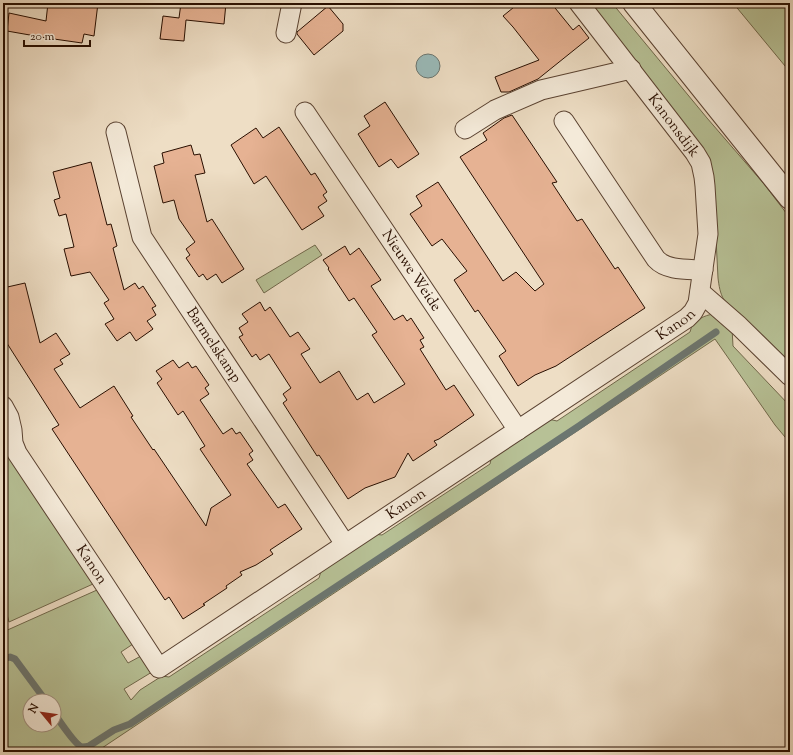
<svg xmlns="http://www.w3.org/2000/svg" width="793" height="755" viewBox="0 0 793 755" font-family="'Sorts Mill Goudy',serif">
	<style>
		.green { fill: #b7c196; stroke: #70684b; fill-rule: evenodd }
		.water { fill: #9abbba; stroke: #6c7670 }
		.lines { fill: none; stroke-linecap: round; stroke-linejoin: round }
		.stream { stroke: #6c7670; stroke-width: 7 }
		.building { fill: #e6b293; stroke: #280e00 }
		.minor-casing { stroke: #5a4231; stroke-width: 21 }
		.tertiary-casing { stroke: #5a4231; stroke-width: 24 }
		.minor { stroke: #f4ead9; stroke-width: 19 }
		.tertiary { stroke: #f4ead9; stroke-width: 22 }
		.labels { text-anchor: middle; dominant-baseline: central; stroke-width: 3; stroke-linejoin: round; paint-order: stroke }
		.street-label { font-size: 15px; fill: #280e00; stroke: #f4ead9 }
	</style>
	<rect width="100%" height="100%" fill="#eedec5"/>
	<filter id="stains"><feTurbulence type="fractalNoise" baseFrequency=".005" numOctaves="4"/><feColorMatrix values="0 0 0 0 .2 0 0 0 0 .09 0 0 0 0 .02 0 0 0 .5 -.17"/></filter>
	<radialGradient id="worn" r=".72"><stop offset=".6" stop-color="#630" stop-opacity="0"/><stop offset="1" stop-color="#630" stop-opacity=".3"/></radialGradient>
	<!-- green -->
	<path class="green" d="M 589,3 L 612,3 L 707,118 L 764,184 L 790,218 L 790,367 L 724,300 C 720,293 719,286 718,278 L 713,179 Z
		M 733,3 L 790,3 L 790,72 Z
		M 315,245 L 322,255 L 264,293 L 256,280 Z
		M 713,314 L 732,328 L 733,346 L 790,406 L 790,443 L 775,425 L 715,339 L 96,752 L 3,752 L 3,632 L 97,590 L 133,644 L 121,652 L 128,663 L 141,656 L 152,672 L 124,689 L 131,700 L 140,690 L 162,676 L 169,677 L 319,578 L 322,568 L 374,534 L 382,535 L 490,464 L 492,455 L 548,419 L 557,421 L 690,332 L 693,322 C 697,322 698,321 701,318 C 705,316 708,315 713,314 ZM 30,701 L 54,701 L 54,725 L 30,725 Z
		M 3,447 L 93,584 L 9,622 L 3,599 Z"/>
	<!-- water -->
	<path class="water" d="M416 66a12 12 0 1 1 24 0a12 12 0 1 1-24 0Z"/>
	<g class="lines">
		<!-- stream -->
		<path class="stream" d="M 3,659 L 10,657 L 15,659 L 46,701
			M 54,713 C 59,720 75,745 82,747 C 85,747 86,747 89,746 L 114,730 L 130,724 L 280,624 L 579,426 L 716,332"/>
	</g>
	<!-- building -->
	<path class="building" d="M 48,3 L 98,3 L 94,36 L 84,34 L 82,43 L 47,38 L 7,31 L 9,13 L 46,21 Z
		M 181,3 L 226,3 L 224,24 L 186,20 L 184,41 L 160,39 L 163,16 L 179,18 Z
		M 519,3 L 551,3 L 573,30 L 579,25 L 589,38 L 538,79 L 509,92 L 501,92 L 495,77 L 539,60 L 513,27 L 503,16 Z
		M 328,6 L 343,24 L 343,31 L 314,55 L 297,34 L 297,32 Z
		M 385,102 L 419,154 L 398,168 L 391,159 L 379,167 L 358,134 L 370,126 L 364,116 Z
		M 512,115 L 557,182 L 552,183 L 577,221 L 582,219 L 615,269 L 618,267 L 645,308 L 556,366 L 535,375 L 518,386 L 499,356 L 506,351 L 478,310 L 475,312 L 454,280 L 467,271 L 442,239 L 432,246 L 410,214 L 422,206 L 416,196 L 438,182 L 503,281 L 516,272 L 535,291 L 544,284 L 460,157 L 487,140 L 483,133 L 504,118 Z
		M 279,127 L 311,175 L 315,173 L 327,192 L 323,195 L 327,201 L 318,207 L 324,216 L 302,230 L 266,176 L 254,184 L 231,145 L 256,128 L 263,138 Z
		M 191,145 L 194,155 L 200,154 L 205,173 L 195,175 L 207,222 L 212,219 L 244,269 L 222,283 L 216,274 L 207,280 L 203,274 L 199,277 L 186,258 L 190,255 L 186,249 L 195,242 L 179,219 L 174,200 L 163,203 L 154,166 L 164,163 L 162,153 Z
		M 91,162 L 107,225 L 111,224 L 117,246 L 113,248 L 124,290 L 135,283 L 139,289 L 143,286 L 156,306 L 152,308 L 156,315 L 147,321 L 153,329 L 136,341 L 130,332 L 117,341 L 105,324 L 114,319 L 104,303 L 109,300 L 90,272 L 71,276 L 64,249 L 74,247 L 66,214 L 59,216 L 54,200 L 60,198 L 53,172 Z
		M 345,246 L 350,255 L 359,248 L 381,280 L 371,286 L 394,320 L 403,315 L 407,321 L 411,318 L 424,338 L 420,340 L 424,347 L 420,349 L 446,390 L 454,385 L 474,415 L 439,439 L 434,441 L 437,445 L 413,461 L 408,453 L 395,477 L 365,488 L 348,499 L 319,455 L 317,456 L 283,403 L 287,400 L 283,394 L 291,388 L 269,354 L 260,360 L 256,354 L 252,357 L 239,337 L 243,335 L 239,328 L 248,322 L 242,314 L 260,302 L 265,311 L 270,307 L 290,337 L 298,332 L 310,349 L 301,354 L 320,383 L 339,371 L 357,400 L 368,393 L 374,403 L 405,384 L 372,335 L 377,332 L 354,298 L 349,301 L 328,269 L 329,268 L 323,260 Z
		M 25,283 L 40,343 L 56,333 L 70,354 L 60,360 L 63,364 L 54,369 L 80,408 L 114,386 L 133,416 L 131,417 L 153,450 L 154,449 L 206,526 L 211,508 L 231,495 L 200,449 L 205,446 L 183,411 L 178,415 L 157,383 L 162,379 L 156,371 L 173,360 L 179,368 L 188,362 L 192,368 L 196,366 L 209,385 L 205,388 L 209,394 L 200,400 L 223,434 L 232,428 L 236,434 L 240,432 L 253,451 L 249,454 L 253,460 L 247,464 L 278,508 L 285,504 L 302,529 L 270,550 L 273,554 L 256,565 L 240,572 L 242,575 L 226,586 L 227,588 L 203,604 L 205,605 L 183,619 L 169,597 L 165,600 L 52,429 L 59,425 L 3,337 L 3,288 Z"/>
	<g class="lines">
		<!-- minor casing -->
		<g class="minor-casing">
			<g id="minor">
				<path d="M 286,33 L 292,3"/>
				<path id="s1" d="M 305,112 L 518,430"/>
				<path d="M 564,121 L 656,259 C 667,271 688,269 703,270"/>
				<path d="M 465,129 L 495,110 L 541,90 L 631,69"/>
				<path id="s2" d="M 116,132 L 142,237 L 345,544"/>
				<path d="M 700,292 L 739,326 L 790,376"/>
				<path id="s3" d="M 3,406 L 9,417 L 12,430 L 13,443 L 17,453 L 103,582 L 159,668 L 687,318 L 693,312 L 698,303 L 708,234 L 705,186 L 704,177 L 701,163 L 695,153 L 579,3"/>
			</g>
		</g>
		<!-- tertiary casing -->
		<g class="tertiary-casing">
			<path id="tertiary" d="M 634,3 L 790,198"/>
		</g>
		<!-- minor -->
		<use href="#minor" class="minor"/>
		<!-- tertiary -->
		<use href="#tertiary" class="tertiary"/>
	</g>
	<g class="labels">
		<!-- street labels -->
		<g class="street-label">
			<text transform="translate(673 126) rotate(53)">Kanonsdijk</text>
			<text stroke="none"><textPath href="#s1" startOffset="191">Nieuwe Weide</textPath></text>
			<text stroke="none"><textPath href="#s3" startOffset="928">Kanon</textPath></text>
			<text stroke="none"><textPath href="#s2" startOffset="238">Barmelskamp</textPath></text>
			<text stroke="none"><textPath href="#s3" startOffset="604">Kanon</textPath></text>
			<text stroke="none"><textPath href="#s3" startOffset="184">Kanon</textPath></text>
		</g>
	</g>
	<!-- margin -->
	<rect width="793" height="755" fill="none" stroke="#eedec5" stroke-width="16"/>
	<rect x="4" y="4" width="785" height="747" fill="none" stroke="#280e00" stroke-width="2"/>
	<rect x="8" y="8" width="777" height="739" fill="none" stroke="#280e00"/>
	<!-- north arrow -->
	<g transform="translate(42 713) rotate(299)"><circle r="19" fill="#f4ead9" stroke="#a29282"/>
	<path d="M0-3L7 15L0 10L-7 15Z" fill="#8f2418"/>
	<text y="-6" font-size="11" font-weight="bold" text-anchor="middle" fill="#280e00">N</text>
	</g>
	<!-- scale -->
	<path d="M24 40v6h66v-6" fill="none" stroke="#280e00" stroke-width="2"/>
	<text x="30" y="40" font-size="12" fill="#280e00" stroke="#f4ead9" stroke-width="3" paint-order="stroke">20 m</text>
	<rect width="100%" height="100%" filter="url(#stains)"/>
	<rect width="100%" height="100%" fill="url(#worn)"/>
</svg>
